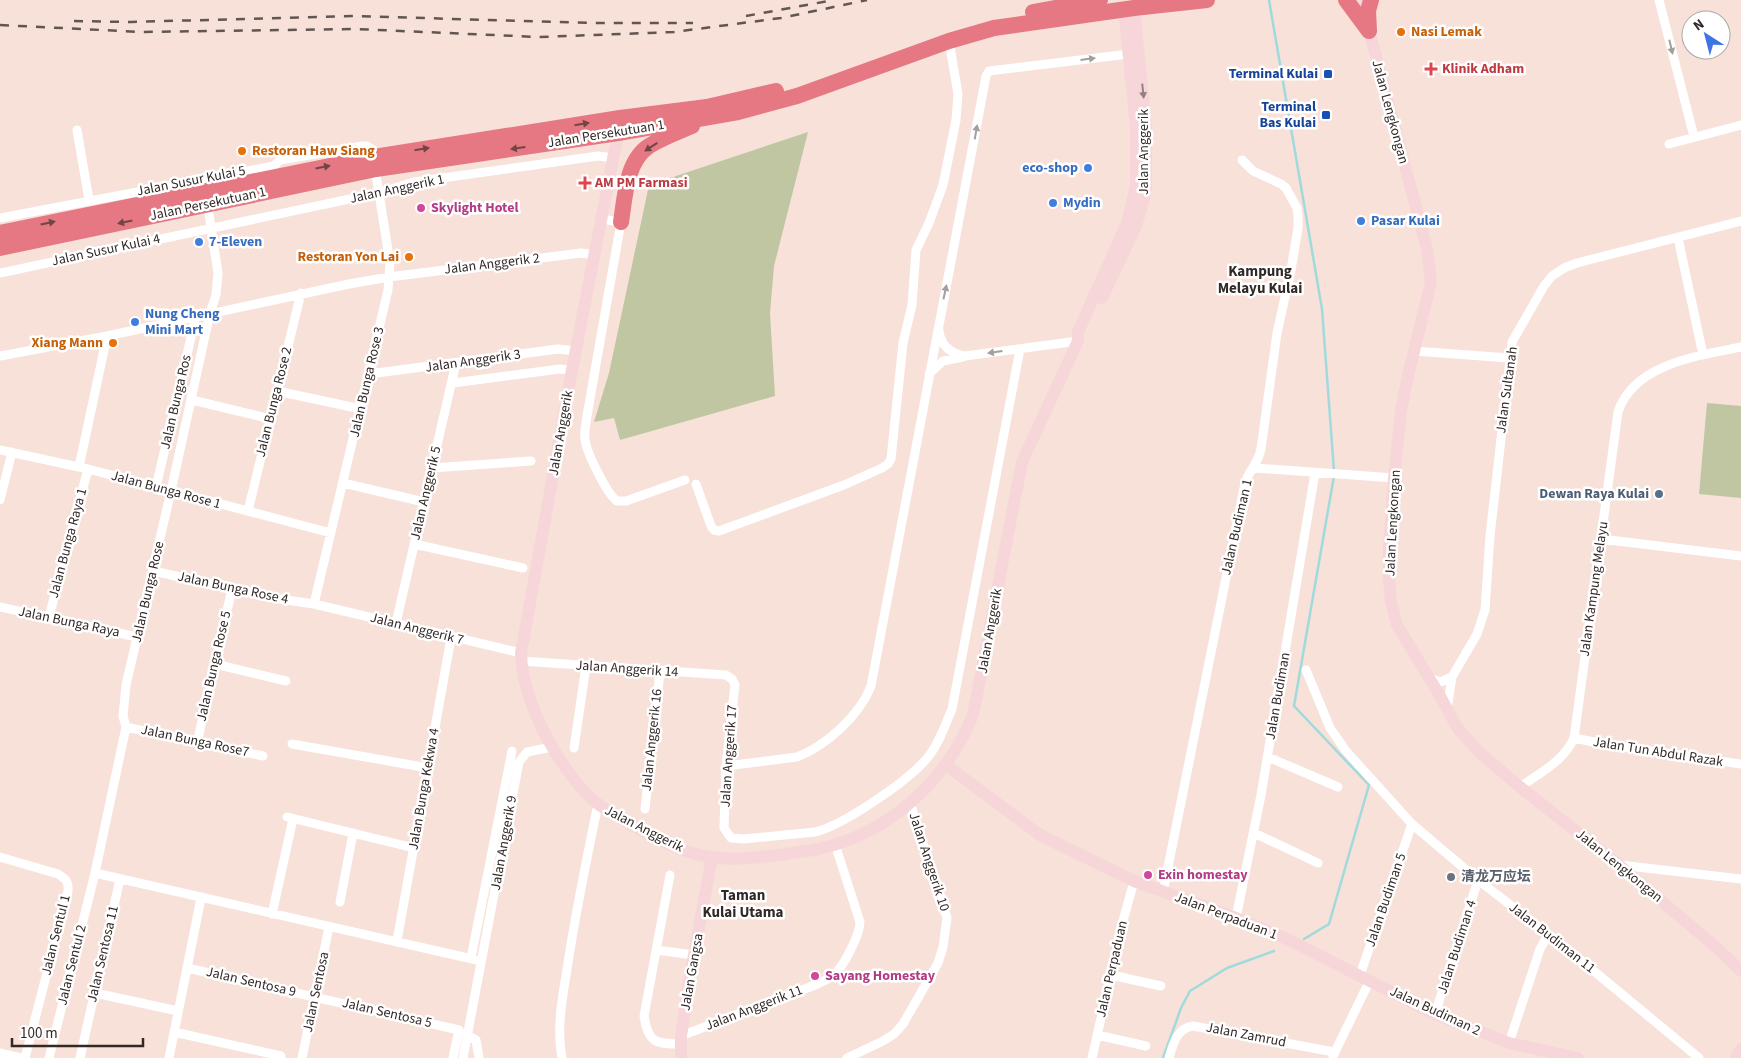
<svg xmlns="http://www.w3.org/2000/svg" width="1741" height="1058" viewBox="0 0 1741 1058" font-family="'Source Sans 3','Noto Sans SC',sans-serif">
	<style>
		.green { fill: #c0c6a1 }
		.lines { fill: none; stroke-linecap: round; stroke-linejoin: round }
		.stream { stroke: #a1dadc; stroke-width: 2.5 }
		.street { stroke: #fff; stroke-width: 9 }
		.secondary { stroke: #f7d6da; stroke-width: 12 }
		.highway { stroke: #e57882; stroke-width: 16 }
		.rail { stroke: #625652; stroke-width: 2.5; stroke-dasharray: 9 9; stroke-linecap: butt }
		.oneway { fill: #a39f9d }
		.oneway2 { fill: #948080 }
		.oneway3 { fill: #714546 }
		.food-dot { fill: #e8710a; stroke: #fff; stroke-width: 2 }
		.health-dot { fill: #e0444e; stroke: #fff; stroke-width: 2 }
		.transit-dot { fill: #1a4fb4; stroke: #fff; stroke-width: 2 }
		.shop-dot { fill: #3f7fe0; stroke: #fff; stroke-width: 2 }
		.hotel-dot { fill: #d1479c; stroke: #fff; stroke-width: 2 }
		.service-dot { fill: #5c6f8a; stroke: #fff; stroke-width: 2 }
		.worship-dot { fill: #6b7280; stroke: #fff; stroke-width: 2 }
		.labels { text-anchor: middle; dominant-baseline: central; stroke-width: 5; stroke-linejoin: round; paint-order: stroke }
		.food-label { font-size: 14px; font-weight: bold; fill: #c56008; stroke: #fff; text-anchor: start }
		.health-label { font-size: 14px; font-weight: bold; fill: #be3a42; stroke: #fff; text-anchor: start }
		.transit-label { font-size: 14px; font-weight: bold; fill: #164399; stroke: #fff; text-anchor: end }
		.street-label { font-size: 14px; fill: #322926; stroke: #fff }
		.shop-label { font-size: 14px; font-weight: bold; fill: #366cbe; stroke: #fff; text-anchor: start }
		.hotel-label { font-size: 14px; font-weight: bold; fill: #b23c85; stroke: #fff; text-anchor: start }
		.service-label { font-size: 14px; font-weight: bold; fill: #4e5e75; stroke: #fff; text-anchor: end }
		.worship-label { font-size: 14px; font-weight: bold; fill: #5b616d; stroke: #fff; text-anchor: start }
		.neighbourhood-label { font-size: 15px; font-weight: bold; fill: #322926; stroke: #fff }
	</style>
	<rect width="100%" height="100%" fill="#f7e1d9"/>
	<!-- green -->
	<path class="green" d="M 808,132 L 774,266 L 770,313 L 775,396 L 620,440 L 614,418 L 594,422 L 609,373 L 649,185 Z
		M 1707,403 L 1741,406 L 1741,498 L 1699,494 Z"/>
	<g class="lines">
		<!-- stream -->
		<path class="stream" d="M 1269,0 L 1322,309 L 1334,471
			M 1304,939 L 1329,924 L 1369,785 L 1294,706 L 1334,476
			M 1163,1058 L 1181,1008 L 1190,991 L 1227,968 L 1274,951"/>
		<!-- street -->
		<path class="street" d="M 1659,0 L 1694,137
			M 77,130 L 89,200
			M 1669,144 L 1741,125
			M 0,218 L 274,166 L 280,160 L 363,146 L 367,146 L 372,149 L 390,263 L 388,290 L 314,604
			M 601,219 L 621,222 L 587,416 C 586,423 584,432 585,439 C 586,452 607,494 617,501 L 626,501 L 685,480
			M 1678,238 L 1703,355
			M 0,273 L 378,193 L 414,182 L 598,156 L 613,158
			M 939,330 C 940,345 951,354 965,356 L 1078,341
			M 1414,351 L 1509,358
			M 0,356 L 107,336 L 349,284 L 389,277 L 581,253 L 595,255
			M 369,374 L 558,349 L 576,351
			M 929,374 L 943,361 L 963,357
			M 453,383 L 560,369 L 572,370
			M 277,391 L 361,409
			M 192,400 L 271,419
			M 0,450 L 88,469 L 331,533
			M 79,467 L 107,336
			M 432,468 L 531,461
			M 1251,471 L 1256,468 L 1394,478
			M 343,483 L 424,502
			M 696,484 L 711,526 L 714,530 L 719,531 L 844,485 L 882,468 L 888,464 L 891,459 L 903,343 L 912,305 L 916,250 L 929,223 L 943,185 L 956,120 L 958,94 L 949,41
			M 156,487 L 196,316
			M 0,500 L 12,452
			M 248,511 L 301,293
			M 1601,539 L 1741,556
			M 414,544 L 523,568
			M 153,571 L 279,599 L 314,604 L 521,653
			M 0,607 L 137,637
			M 49,617 L 88,469
			M 396,623 L 456,363
			M 521,661 L 726,675 L 732,679 L 735,685 L 726,766 L 724,828 L 731,838 L 744,839 L 815,832 C 842,826 910,780 928,757 C 939,744 945,725 952,709 L 1020,349
			M 215,664 L 286,681
			M 1306,670 L 1330,728 L 1346,751 L 1412,824 L 1478,880 L 1566,948 L 1699,1058
			M 1429,678 L 1440,682 L 1452,677 L 1477,634 L 1485,610 L 1490,536 L 1512,342 L 1544,286 L 1552,276 L 1564,268 L 1577,263 L 1741,221
			M 1447,709 L 1452,677
			M 126,727 L 263,756
			M 1574,738 L 1609,745 L 1741,764
			M 197,743 L 232,589
			M 292,744 L 428,768
			M 574,748 L 586,666
			M 1268,757 L 1338,787
			M 726,766 L 797,757 C 826,746 860,715 871,686 L 986,76 L 989,71 L 1129,54
			M 1520,787 C 1540,773 1564,761 1574,738 L 1618,412 C 1634,364 1697,356 1741,347
			M 645,809 L 660,672
			M 287,817 L 414,848
			M 1254,833 L 1318,863
			M 0,857 L 58,874 C 66,879 69,882 68,891 L 25,1058
			M 1620,865 L 1741,879
			M 95,873 L 481,961
			M 670,875 L 644,1016 C 648,1043 656,1044 681,1044
			M 1163,892 L 1245,483 C 1249,470 1258,464 1261,449 L 1277,333 L 1291,270 L 1298,228 L 1298,216 L 1297,208 L 1286,188 L 1281,184 L 1253,171 L 1242,160
			M 340,902 L 353,833
			M 272,914 L 293,819
			M 1236,918 L 1261,795 L 1315,473
			M 397,941 L 451,638
			M 656,950 L 694,955
			M 471,958 L 512,751
			M 187,968 L 459,1030 L 453,1058
			M 1111,975 L 1161,986
			M 1360,975 L 1412,824
			M 95,993 L 178,1011
			M 1435,1014 L 1478,880
			M 174,1032 L 281,1056
			M 467,1035 L 476,1040 L 479,1058
			M 1097,1035 L 1146,1046
			M 681,1036 C 715,1023 749,1010 782,997 C 798,991 818,986 832,976 C 843,969 860,934 860,922 L 835,844
			M 1509,1043 L 1540,949 L 1548,935
			M 0,1053 L 21,1058
			M 1333,1056 L 1370,980
			M 49,1058 L 95,873 L 126,727 L 123,716 L 126,685 L 171,491 L 210,313 L 216,295 L 218,273 L 207,201
			M 80,1058 L 120,879
			M 169,1058 L 201,898
			M 302,1058 L 329,927
			M 463,1058 L 519,762 L 527,752 L 552,747
			M 562,1058 C 556,1026 563,995 568,963 C 576,910 587,857 598,804
			M 847,1058 L 883,1041 L 894,1034 L 903,1024 L 938,963 L 943,947 L 947,918 L 910,803
			M 1092,1058 L 1123,921 L 1134,881
			M 1169,1058 C 1173,1044 1177,1028 1193,1026 L 1334,1052"/>
		<!-- secondary -->
		<path class="secondary" d="M 1361,0 L 1427,249 L 1431,282 L 1407,380 L 1401,411 L 1394,478 L 1389,548 L 1389,578 L 1391,602 L 1397,625 L 1440,696 L 1453,720 L 1459,730 L 1481,754 L 1520,787 L 1619,865 L 1717,948 L 1741,971
			M 618,133 L 572,370 L 521,653 C 522,689 538,724 557,755 C 568,772 582,792 598,804 C 604,809 611,812 617,816 C 645,833 678,852 710,857 C 735,861 761,857 786,854 C 797,852 808,851 819,849 C 890,833 946,781 973,715 L 1022,462 L 1078,341 L 1078,332 L 1127,223 L 1136,186 L 1136,126 L 1124,9
			M 1102,298 L 1136,226 L 1144,199 L 1146,186 L 1146,126 L 1134,8
			M 946,765 L 1040,835 L 1134,881 L 1236,918 L 1287,939 L 1435,1014 L 1509,1043 L 1578,1058
			M 681,1058 L 681,1036 L 689,982 L 712,857
			M 1736,1058 L 1741,1049"/>
		<!-- highway -->
		<path class="highway" d="M 1346,0 L 1369,31
			M 1033,12 L 1100,0
			M 1369,31 L 1368,11 L 1371,0
			M 621,222 C 625,197 626,161 649,146 C 662,138 678,132 692,126
			M 0,233 L 374,157 L 620,118 L 707,107 L 776,91
			M 0,248 L 376,169 L 618,133 L 738,112 L 797,96 L 949,41 L 994,28 L 1134,8 L 1207,0"/>
		<!-- rail -->
		<path class="rail" d="M 746,16 L 834,0
			M 74,21 L 131,22 L 353,16 L 592,23 L 693,23
			M 0,25 L 142,32 L 356,29 L 539,37 L 674,32 L 781,18 L 867,0"/>
	</g>
	<!-- one-way arrows -->
	<defs><path id="oneway-solid" d="M-6-.8H1V-3.2L6.5 0L1 3.2V.8H-6Z" transform="scale(1.25)"/></defs>
	<g class="oneway">
		<use href="#oneway-solid" transform="translate(1671 47) rotate(77)"/>
		<use href="#oneway-solid" transform="translate(1088 59) rotate(-7)"/>
		<use href="#oneway-solid" transform="translate(976 132) rotate(-80)"/>
		<use href="#oneway-solid" transform="translate(945 292) rotate(-78)"/>
		<use href="#oneway-solid" transform="translate(995 352) rotate(172)"/>
	</g>
	<use class="oneway2" href="#oneway-solid" transform="translate(1143 91) rotate(84)"/>
	<g class="oneway3">
		<use href="#oneway-solid" transform="translate(582 124) rotate(-9)"/>
		<use href="#oneway-solid" transform="translate(651 147) rotate(147)"/>
		<use href="#oneway-solid" transform="translate(518 148) rotate(172)"/>
		<use href="#oneway-solid" transform="translate(422 149) rotate(-9)"/>
		<use href="#oneway-solid" transform="translate(323 167) rotate(-11)"/>
		<use href="#oneway-solid" transform="translate(125 222) rotate(168)"/>
		<use href="#oneway-solid" transform="translate(48 223) rotate(-12)"/>
	</g>
	<!-- markers -->
	<g class="food-dot">
		<circle cx="1401" cy="32" r="5"/>
		<circle cx="242" cy="151" r="5"/>
		<circle cx="409" cy="257" r="5"/>
		<circle cx="113" cy="343" r="5"/>
	</g>
	<g class="health-dot">
		<path d="M1428.5 61.5h5v5h5v5h-5v5h-5v-5h-5v-5h5z"/>
		<path d="M582.5 175.5h5v5h5v5h-5v5h-5v-5h-5v-5h5z"/>
	</g>
	<g class="transit-dot">
		<rect x="1323" y="69" width="10" height="10" rx="2.5"/>
		<rect x="1321" y="110" width="10" height="10" rx="2.5"/>
	</g>
	<g class="shop-dot">
		<circle cx="1088" cy="168" r="5"/>
		<circle cx="1053" cy="203" r="5"/>
		<circle cx="1361" cy="221" r="5"/>
		<circle cx="199" cy="242" r="5"/>
		<circle cx="135" cy="322" r="5"/>
	</g>
	<g class="hotel-dot">
		<circle cx="421" cy="208" r="5"/>
		<circle cx="1148" cy="875" r="5"/>
		<circle cx="815" cy="976" r="5"/>
	</g>
	<circle class="service-dot" cx="1659" cy="494" r="5"/>
	<circle class="worship-dot" cx="1451" cy="877" r="5"/>
	<g class="labels">
		<!-- food labels -->
		<g class="food-label">
			<text x="1411" y="32">Nasi Lemak</text>
			<text x="252" y="151">Restoran Haw Siang</text>
			<text x="399" y="257" text-anchor="end">Restoran Yon Lai</text>
			<text x="103" y="343" text-anchor="end">Xiang Mann</text>
		</g>
		<!-- health labels -->
		<g class="health-label">
			<text x="1442" y="69">Klinik Adham</text>
			<text x="595" y="183">AM PM Farmasi</text>
		</g>
		<!-- transit labels -->
		<g class="transit-label">
			<text x="1318" y="74">Terminal Kulai</text>
			<text x="1316" y="107">Terminal<tspan x="1316" dy="16">Bas Kulai</tspan></text>
		</g>
		<!-- street labels -->
		<g class="street-label">
			<text transform="translate(1390 112) rotate(75)">Jalan Lengkongan</text>
			<text transform="translate(606 134) rotate(-9)">Jalan Persekutuan 1</text>
			<text transform="translate(1144 152) rotate(-90)">Jalan Anggerik</text>
			<text transform="translate(191 181) rotate(-11)">Jalan Susur Kulai 5</text>
			<text transform="translate(397 189) rotate(-12)">Jalan Anggerik 1</text>
			<text transform="translate(208 204) rotate(-12)">Jalan Persekutuan 1</text>
			<text transform="translate(106 250) rotate(-12)">Jalan Susur Kulai 4</text>
			<text transform="translate(492 264) rotate(-7)">Jalan Anggerik 2</text>
			<text transform="translate(473 361) rotate(-8)">Jalan Anggerik 3</text>
			<text transform="translate(367 382) rotate(-77)">Jalan Bunga Rose 3</text>
			<text transform="translate(1507 390) rotate(-82)">Jalan Sultanah</text>
			<text transform="translate(176 402) rotate(-77)">Jalan Bunga Ros</text>
			<text transform="translate(274 402) rotate(-76)">Jalan Bunga Rose 2</text>
			<text transform="translate(561 433) rotate(-80)">Jalan Anggerik</text>
			<text transform="translate(166 490) rotate(15)">Jalan Bunga Rose 1</text>
			<text transform="translate(426 493) rotate(-77)">Jalan Anggerik 5</text>
			<text transform="translate(1393 523) rotate(-87)">Jalan Lengkongan</text>
			<text transform="translate(1237 527) rotate(-77)">Jalan Budiman 1</text>
			<text transform="translate(68 543) rotate(-75)">Jalan Bunga Raya 1</text>
			<text transform="translate(233 588) rotate(12)">Jalan Bunga Rose 4</text>
			<text transform="translate(1594 589) rotate(-82)">Jalan Kampung Melayu</text>
			<text transform="translate(148 592) rotate(-77)">Jalan Bunga Rose</text>
			<text transform="translate(69 622) rotate(12)">Jalan Bunga Raya</text>
			<text transform="translate(417 629) rotate(14)">Jalan Anggerik 7</text>
			<text transform="translate(990 631) rotate(-80)">Jalan Anggerik</text>
			<text transform="translate(214 666) rotate(-77)">Jalan Bunga Rose 5</text>
			<text transform="translate(627 669) rotate(4)">Jalan Anggerik 14</text>
			<text transform="translate(1278 696) rotate(-80)">Jalan Budiman</text>
			<text transform="translate(652 740) rotate(-84)">Jalan Anggerik 16</text>
			<text transform="translate(195 741) rotate(12)">Jalan Bunga Rose7</text>
			<text transform="translate(1658 752) rotate(9)">Jalan Tun Abdul Razak</text>
			<text transform="translate(729 756) rotate(-86)">Jalan Anggerik 17</text>
			<text transform="translate(424 789) rotate(-80)">Jalan Bunga Kekwa 4</text>
			<text transform="translate(644 829) rotate(27)">Jalan Anggerik</text>
			<text transform="translate(504 843) rotate(-80)">Jalan Anggerik 9</text>
			<text transform="translate(929 862) rotate(72)">Jalan Anggerik 10</text>
			<text transform="translate(1619 866) rotate(39)">Jalan Lengkongan</text>
			<text transform="translate(1386 900) rotate(-71)">Jalan Budiman 5</text>
			<text transform="translate(1226 916) rotate(21)">Jalan Perpaduan 1</text>
			<text transform="translate(56 935) rotate(-76)">Jalan Sentul 1</text>
			<text transform="translate(1552 938) rotate(38)">Jalan Budiman 11</text>
			<text transform="translate(1457 947) rotate(-72)">Jalan Budiman 4</text>
			<text transform="translate(103 954) rotate(-77)">Jalan Sentosa 11</text>
			<text transform="translate(72 965) rotate(-76)">Jalan Sentul 2</text>
			<text transform="translate(1112 969) rotate(-77)">Jalan Perpaduan</text>
			<text transform="translate(692 972) rotate(-80)">Jalan Gangsa</text>
			<text transform="translate(251 982) rotate(13)">Jalan Sentosa 9</text>
			<text transform="translate(316 992) rotate(-78)">Jalan Sentosa</text>
			<text transform="translate(754 1008) rotate(-21)">Jalan Anggerik 11</text>
			<text transform="translate(1435 1011) rotate(25)">Jalan Budiman 2</text>
			<text transform="translate(387 1013) rotate(13)">Jalan Sentosa 5</text>
			<text transform="translate(1246 1035) rotate(11)">Jalan Zamrud</text>
		</g>
		<!-- shop labels -->
		<g class="shop-label">
			<text x="1078" y="168" text-anchor="end">eco-shop</text>
			<text x="1063" y="203">Mydin</text>
			<text x="1371" y="221">Pasar Kulai</text>
			<text x="209" y="242">7-Eleven</text>
			<text x="145" y="314">Nung Cheng<tspan x="145" dy="16">Mini Mart</tspan></text>
		</g>
		<!-- hotel labels -->
		<g class="hotel-label">
			<text x="431" y="208">Skylight Hotel</text>
			<text x="1158" y="875">Exin homestay</text>
			<text x="825" y="976">Sayang Homestay</text>
		</g>
		<!-- service labels -->
		<g class="service-label">
			<text x="1649" y="494">Dewan Raya Kulai</text>
		</g>
		<!-- worship labels -->
		<g class="worship-label">
			<text x="1461" y="877">清龙万应坛</text>
		</g>
		<!-- neighbourhood labels -->
		<g class="neighbourhood-label">
			<text x="1260" y="271">Kampung<tspan x="1260" dy="17">Melayu Kulai</tspan></text>
			<text x="743" y="895">Taman<tspan x="743" dy="17">Kulai Utama</tspan></text>
		</g>
	</g>
	<!-- north arrow -->
	<g transform="translate(1706 35) rotate(324)"><circle r="24" fill="#ffffff" stroke="#ada9a8"/>
	<path d="M0-4L9 19L0 12L-9 19Z" fill="#3e75e5"/>
	<text y="-8" font-size="14" font-weight="bold" text-anchor="middle" fill="#322926">N</text>
	</g>
	<!-- scale -->
	<path d="M12 1038v8h131v-8" fill="none" stroke="#322926" stroke-width="2.5"/>
	<text x="20" y="1038" font-size="15" fill="#322926" stroke="#ffffff" stroke-width="4" paint-order="stroke">100 m</text>
</svg>
